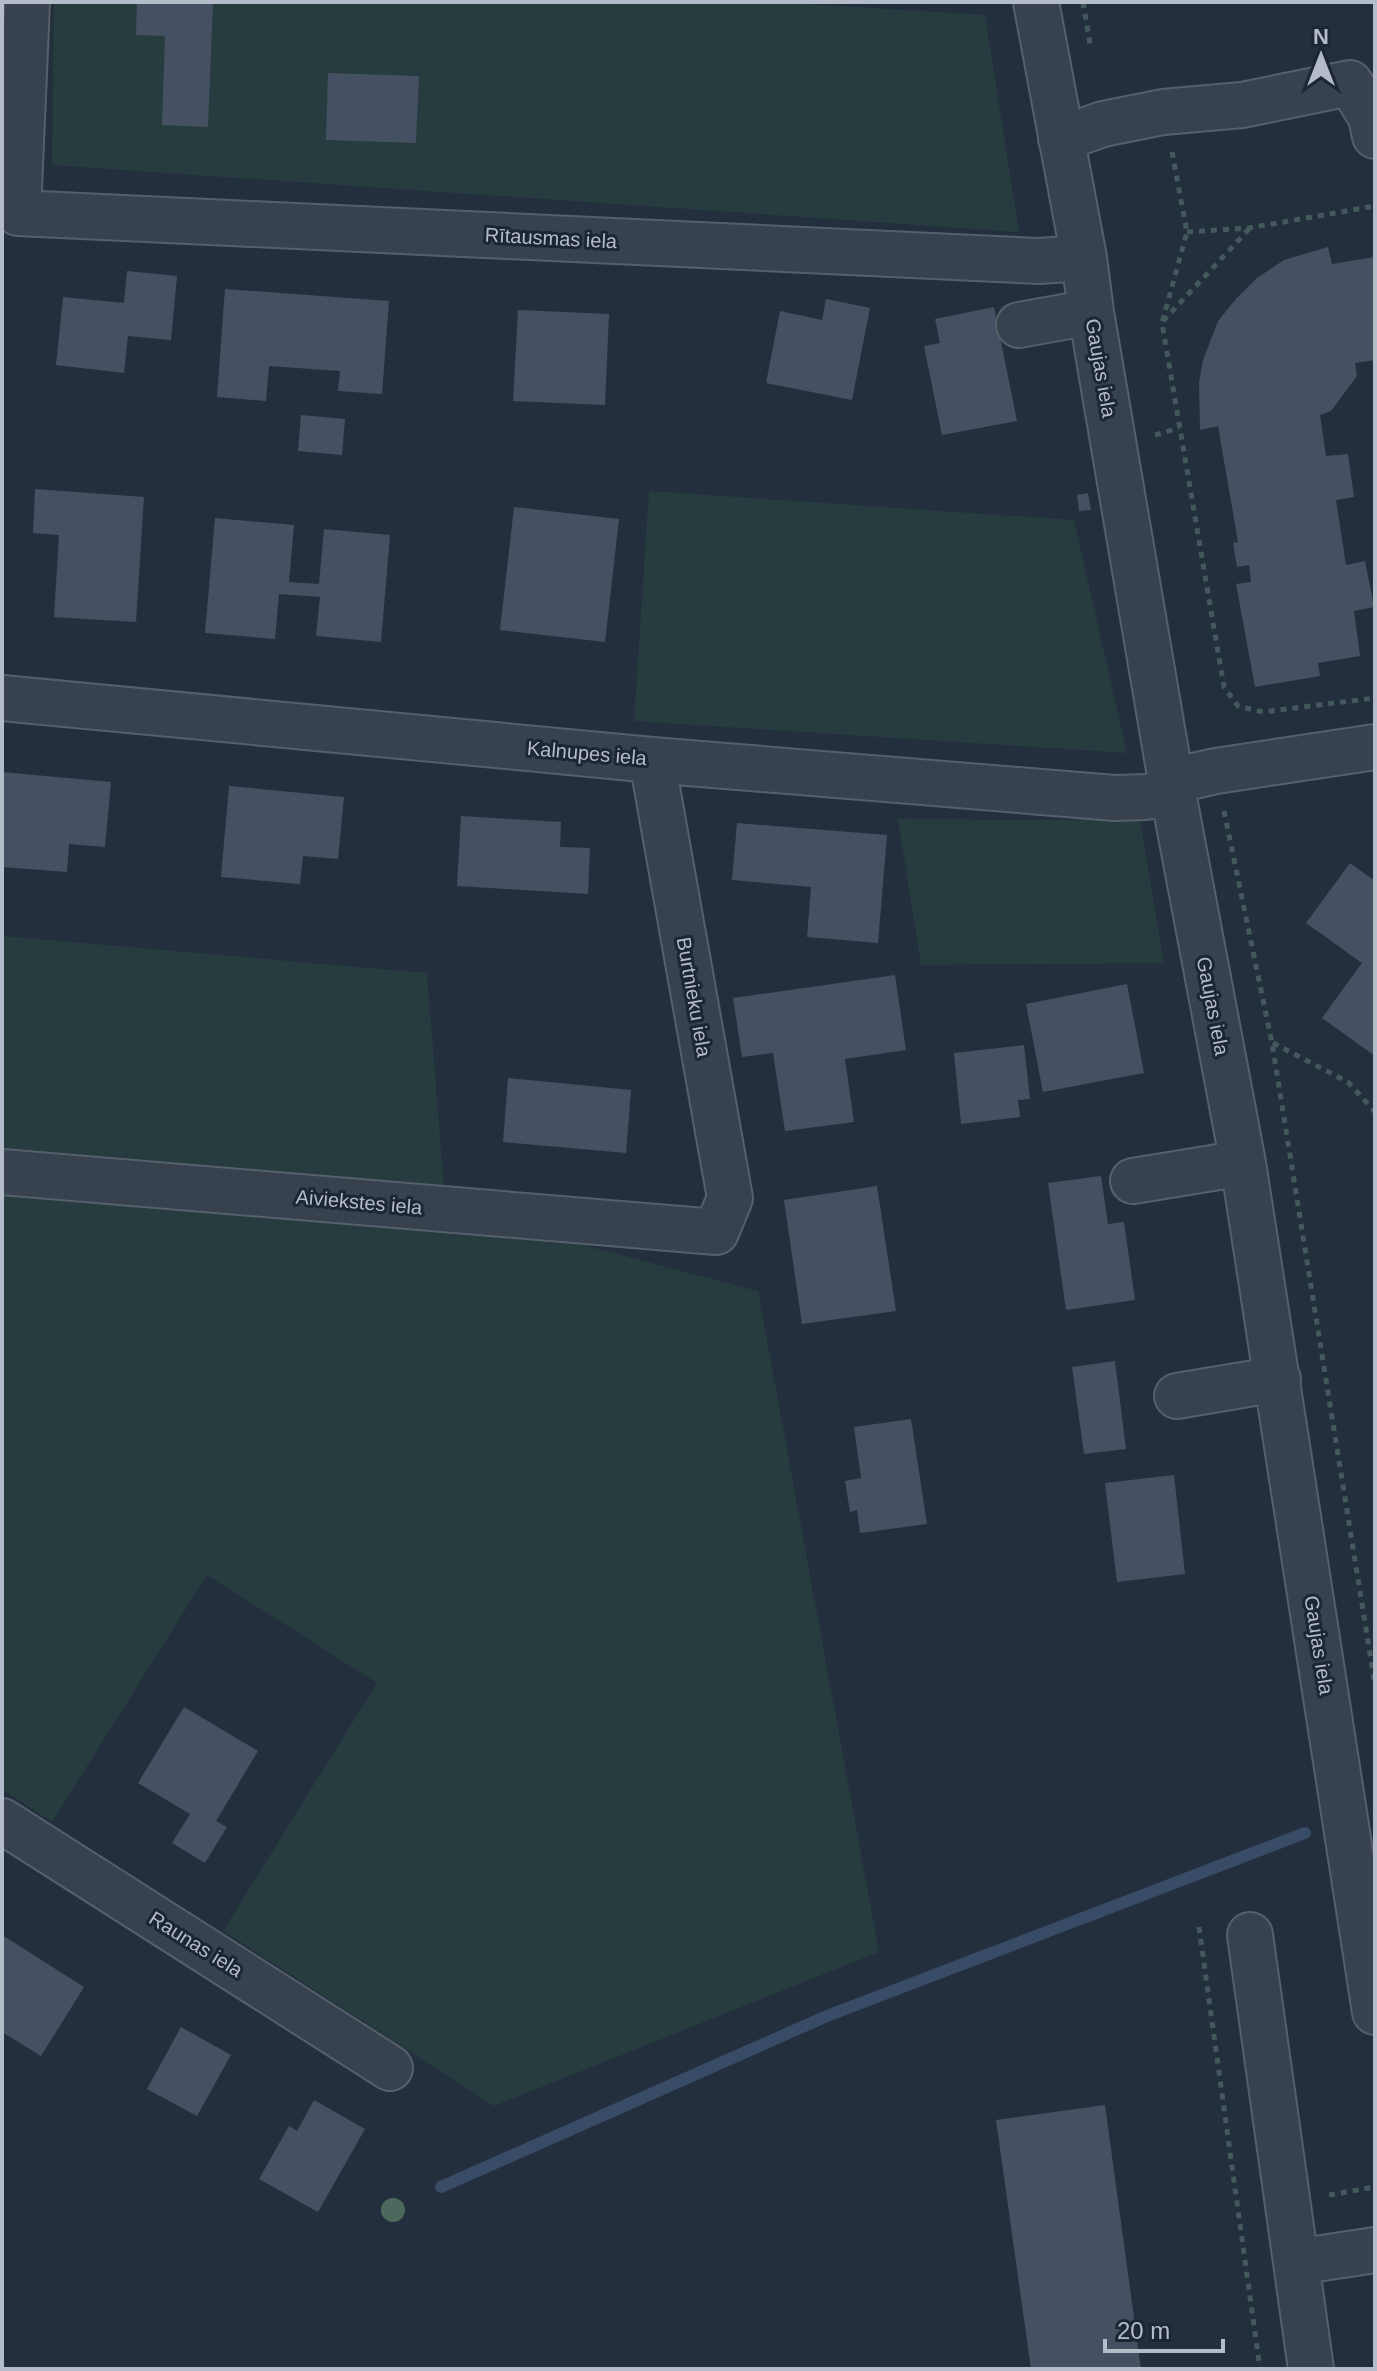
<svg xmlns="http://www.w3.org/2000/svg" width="1377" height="2371" viewBox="0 0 1377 2371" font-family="Helvetica,sans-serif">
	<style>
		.green { fill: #263c3f }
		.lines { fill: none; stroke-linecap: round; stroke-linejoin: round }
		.stream { stroke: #394c67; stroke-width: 12 }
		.building { fill: #455162 }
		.minor-casing { stroke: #565f6c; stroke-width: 48 }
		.path { stroke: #44595c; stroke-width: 5; stroke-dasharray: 6 6; stroke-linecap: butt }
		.minor { stroke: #38414e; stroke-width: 44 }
		.tree { fill: #4b6a5d }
		.labels { text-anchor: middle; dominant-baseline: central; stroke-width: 6; stroke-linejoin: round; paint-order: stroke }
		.street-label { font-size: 20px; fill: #b4bcc9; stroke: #1d2633 }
	</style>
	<rect width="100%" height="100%" fill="#242f3e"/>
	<!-- green -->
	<path class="green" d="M 54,2 L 774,2 L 985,15 L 1019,232 L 52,165 Z
		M 649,491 L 1074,520 L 1127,753 L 634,721 Z
		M 898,819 L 1140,820 L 1164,963 L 921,965 Z
		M 2,936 L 427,973 L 445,1200 L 2,1159 Z
		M 2,1193 L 572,1242 L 758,1291 L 879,1952 L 494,2106 L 223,1931 L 377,1683 L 207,1575 L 52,1822 L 2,1789 Z"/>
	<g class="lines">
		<!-- stream -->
		<path class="stream" d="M 441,2187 L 827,2016 L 1305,1833"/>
	</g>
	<!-- building -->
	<path class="building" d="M 137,2 L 213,2 L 208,127 L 162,125 L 165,36 L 136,35 Z
		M 328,73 L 419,76 L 416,143 L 326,140 Z
		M 1328,247 L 1332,264 L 1375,257 L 1375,360 L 1355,363 L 1357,376 L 1331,411 L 1320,415 L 1326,456 L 1348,454 L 1354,497 L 1336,500 L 1346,565 L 1365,561 L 1374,607 L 1354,611 L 1360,656 L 1318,663 L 1320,676 L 1255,687 L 1236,584 L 1251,582 L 1249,565 L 1237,567 L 1233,543 L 1238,542 L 1218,426 L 1200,430 L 1199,382 L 1203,360 L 1218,321 L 1236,299 L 1257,278 L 1284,260 Z
		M 127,271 L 177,276 L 171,340 L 128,336 L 124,373 L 56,365 L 63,297 L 124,303 Z
		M 225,289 L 389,301 L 382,394 L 338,391 L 340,371 L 269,366 L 266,401 L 217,397 Z
		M 826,299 L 870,308 L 852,400 L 766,383 L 780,311 L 822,320 Z
		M 994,307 L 1017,421 L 942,435 L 924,346 L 940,343 L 935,319 Z
		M 518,310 L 609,314 L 605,405 L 513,401 Z
		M 301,415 L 345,419 L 342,455 L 298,451 Z
		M 35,489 L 144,497 L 136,622 L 54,617 L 59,535 L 33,533 Z
		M 1088,493 L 1091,510 L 1079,511 L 1077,495 Z
		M 514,507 L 619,519 L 605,642 L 500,630 Z
		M 215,518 L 294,525 L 289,582 L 319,584 L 324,529 L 390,535 L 381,642 L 316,636 L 320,597 L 279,594 L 275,639 L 205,633 Z
		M 2,772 L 111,782 L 105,847 L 69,844 L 67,872 L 2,867 Z
		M 229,786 L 344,797 L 338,859 L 303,856 L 300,884 L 221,877 Z
		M 461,816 L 561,822 L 560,847 L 590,848 L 588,894 L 457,886 Z
		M 737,823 L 887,835 L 878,943 L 807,937 L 811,887 L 732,880 Z
		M 1350,863 L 1375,881 L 1375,1056 L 1322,1018 L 1362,963 L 1306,923 Z
		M 895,975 L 906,1050 L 845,1059 L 854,1122 L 785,1131 L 773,1053 L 742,1057 L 733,998 Z
		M 1127,984 L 1144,1073 L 1043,1092 L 1026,1004 Z
		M 1024,1045 L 1030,1099 L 1018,1100 L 1020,1117 L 961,1124 L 954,1053 Z
		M 508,1078 L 631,1090 L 626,1153 L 503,1142 Z
		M 1101,1176 L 1108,1224 L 1124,1222 L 1135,1300 L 1066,1310 L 1048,1183 Z
		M 877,1186 L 896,1311 L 802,1324 L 784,1200 Z
		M 1115,1361 L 1126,1449 L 1084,1454 L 1072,1367 Z
		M 911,1419 L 927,1524 L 860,1533 L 857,1510 L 850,1512 L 845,1481 L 861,1478 L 854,1427 Z
		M 1174,1475 L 1185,1574 L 1117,1582 L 1105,1483 Z
		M 184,1707 L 258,1751 L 216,1821 L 227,1827 L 205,1863 L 172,1843 L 190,1814 L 138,1783 Z
		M 2,1935 L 84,1987 L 41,2056 L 2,2032 Z
		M 181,2027 L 231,2055 L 197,2116 L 147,2089 Z
		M 314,2100 L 365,2129 L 318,2212 L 259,2179 L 289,2126 L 297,2131 Z
		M 1105,2105 L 1141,2369 L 1031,2369 L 996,2120 Z"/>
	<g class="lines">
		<!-- minor casing -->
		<g class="minor-casing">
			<path id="minor" d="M 27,2 L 18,213 L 1039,261 L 1084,258
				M 1036,2 L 1084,258 L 1091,312 L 1173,793 L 1243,1163 L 1375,2012
				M 1061,139 L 1103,124 L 1163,112 L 1242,105 L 1350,83 L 1371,117 L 1375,136
				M 1019,325 L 1091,312
				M 2,698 L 652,760 L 1115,798 L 1145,797 L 1173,793
				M 1171,781 L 1216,771 L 1375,747
				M 2,1172 L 716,1232 L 730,1198 L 652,760
				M 1133,1181 L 1243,1163
				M 1177,1396 L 1278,1379
				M 2,1821 L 390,2068
				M 1250,1935 L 1311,2369
				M 1296,2262 L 1375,2250"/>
		</g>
		<!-- path -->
		<path class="path" d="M 1083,2 L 1090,44
			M 1172,152 L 1187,232 L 1162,323 L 1224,687 L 1238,706 L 1263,712 L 1375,698
			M 1187,232 L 1249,228 L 1375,206
			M 1163,321 L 1249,229
			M 1155,435 L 1179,428
			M 1224,811 L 1272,1043 L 1375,1685
			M 1273,1043 L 1348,1082 L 1375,1112
			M 1199,1927 L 1260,2369
			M 1329,2195 L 1375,2187"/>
		<!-- minor -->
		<use href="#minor" class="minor"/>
	</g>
	<!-- trees -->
	<circle class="tree" cx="393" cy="2210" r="12"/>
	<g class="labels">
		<!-- street labels -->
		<g class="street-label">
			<text transform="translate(551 238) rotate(3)">Rītausmas iela</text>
			<text transform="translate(1101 368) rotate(80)">Gaujas iela</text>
			<text transform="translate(587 753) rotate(5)">Kalnupes iela</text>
			<text transform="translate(694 997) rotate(80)">Burtnieku iela</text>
			<text transform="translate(1213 1006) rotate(79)">Gaujas iela</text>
			<text transform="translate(359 1202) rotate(5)">Aiviekstes iela</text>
			<text transform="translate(1319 1645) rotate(81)">Gaujas iela</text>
			<text transform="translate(196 1944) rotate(32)">Raunas iela</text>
		</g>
	</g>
	<!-- border -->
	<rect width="1377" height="2371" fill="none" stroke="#b4bcc9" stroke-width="8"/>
	<!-- north arrow -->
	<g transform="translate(1321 56)" stroke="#1d2633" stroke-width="6" paint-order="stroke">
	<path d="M0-6L14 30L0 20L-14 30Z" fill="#b4bcc9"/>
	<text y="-12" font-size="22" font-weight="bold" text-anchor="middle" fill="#b4bcc9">N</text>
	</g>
	<!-- scale -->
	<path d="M1105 2339v12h118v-12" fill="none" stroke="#b4bcc9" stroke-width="4"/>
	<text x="1117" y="2339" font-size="24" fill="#b4bcc9" stroke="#1d2633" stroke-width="6" paint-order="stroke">20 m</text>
</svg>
